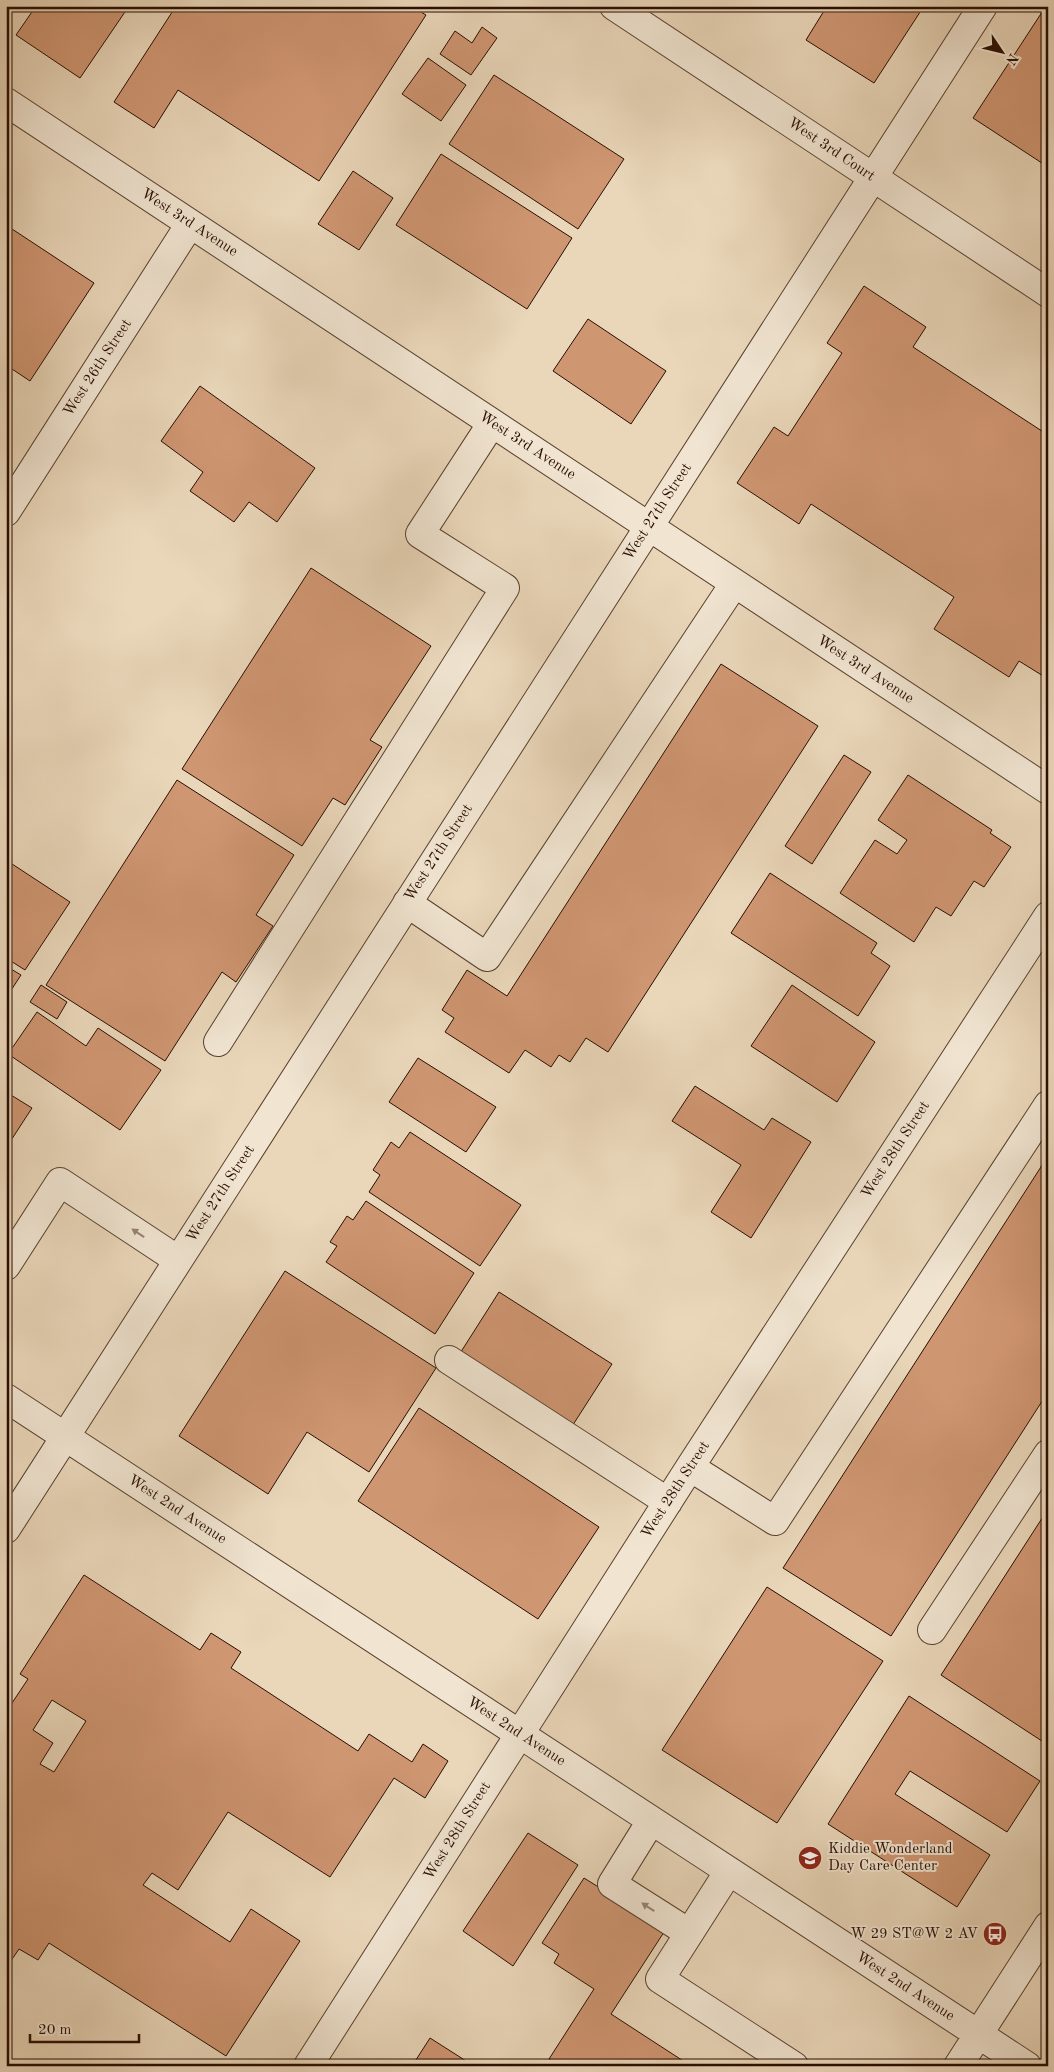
<svg xmlns="http://www.w3.org/2000/svg" width="1054" height="2072" viewBox="0 0 1054 2072" font-family="'Old Standard TT',serif">
	<style>
		.building { fill: #cf9672; stroke: #290d00; fill-rule: evenodd }
		.lines { fill: none; stroke-linecap: round; stroke-linejoin: round }
		.minor-casing { stroke: #59402e; stroke-width: 30 }
		.minor { stroke: #f1e5d2; stroke-width: 28 }
		.oneway { fill: #978474 }
		.labels { text-anchor: middle; dominant-baseline: central; stroke-width: 4; stroke-linejoin: round; paint-order: stroke }
		.street-label { font-size: 15px; fill: #290d00; stroke: #f1e5d2 }
		.poi-label { font-size: 15px; fill: #290d00; stroke: #f1e5d2; text-anchor: start }
	</style>
	<rect width="100%" height="100%" fill="#ead7ba"/>
	<filter id="stains"><feTurbulence type="fractalNoise" baseFrequency=".004" numOctaves="4"/><feColorMatrix values="0 0 0 0 .2 0 0 0 0 .09 0 0 0 0 .02 0 0 0 .5 -.17"/></filter>
	<radialGradient id="worn" r=".72"><stop offset=".6" stop-color="#630" stop-opacity="0"/><stop offset="1" stop-color="#630" stop-opacity=".3"/></radialGradient>
	<!-- building -->
	<path class="building" d="M 36,6 L 129,6 L 80,78 L 16,35 Z
		M 176,6 L 411,6 L 426,15 L 319,181 L 178,90 L 154,128 L 114,102 Z
		M 827,6 L 924,6 L 874,83 L 806,40 Z
		M 1046,6 L 1048,6 L 1048,167 L 973,118 Z
		M 482,27 L 497,38 L 471,75 L 440,54 L 455,31 L 472,43 Z
		M 428,58 L 466,85 L 441,121 L 402,94 Z
		M 494,75 L 624,159 L 578,229 L 449,144 Z
		M 441,154 L 572,238 L 527,309 L 396,225 Z
		M 353,171 L 393,198 L 359,250 L 318,224 Z
		M 6,225 L 94,283 L 30,381 L 6,365 Z
		M 864,286 L 926,327 L 913,347 L 1048,435 L 1048,679 L 1019,661 L 1009,677 L 934,629 L 954,597 L 811,504 L 799,524 L 737,483 L 774,427 L 788,436 L 842,353 L 827,343 Z
		M 588,319 L 666,371 L 631,424 L 553,371 Z
		M 200,386 L 315,468 L 277,522 L 249,502 L 234,522 L 190,491 L 203,472 L 161,441 Z
		M 311,568 L 431,646 L 370,740 L 382,747 L 345,805 L 333,798 L 302,846 L 182,769 Z
		M 721,664 L 818,726 L 608,1052 L 586,1038 L 570,1062 L 559,1055 L 551,1067 L 525,1050 L 509,1073 L 445,1032 L 454,1018 L 442,1010 L 467,970 L 507,996 Z
		M 844,755 L 871,772 L 812,864 L 785,846 Z
		M 908,775 L 992,830 L 990,833 L 1011,847 L 984,887 L 974,881 L 951,916 L 936,907 L 914,942 L 840,893 L 875,840 L 897,854 L 907,840 L 878,820 Z
		M 177,780 L 294,855 L 256,915 L 273,926 L 236,982 L 222,972 L 165,1061 L 46,985 Z
		M 6,860 L 70,902 L 25,970 L 6,958 Z
		M 770,873 L 877,943 L 871,953 L 890,966 L 858,1016 L 731,933 Z
		M 6,966 L 21,975 L 6,998 Z
		M 41,985 L 67,1002 L 57,1019 L 30,1002 Z
		M 792,985 L 875,1042 L 837,1102 L 751,1046 Z
		M 37,1012 L 86,1046 L 98,1028 L 161,1070 L 120,1130 L 8,1054 Z
		M 418,1058 L 496,1107 L 466,1152 L 389,1102 Z
		M 695,1086 L 764,1130 L 772,1118 L 811,1142 L 751,1238 L 711,1212 L 741,1165 L 672,1121 Z
		M 6,1092 L 32,1108 L 6,1148 Z
		M 410,1132 L 521,1205 L 480,1266 L 369,1192 L 380,1175 L 373,1170 L 391,1142 L 399,1148 Z
		M 1048,1156 L 1048,1392 L 891,1636 L 783,1568 Z
		M 366,1201 L 474,1273 L 435,1334 L 326,1262 L 337,1246 L 330,1242 L 347,1216 L 353,1220 Z
		M 285,1271 L 436,1368 L 369,1472 L 307,1432 L 268,1494 L 179,1436 Z
		M 499,1292 L 612,1364 L 569,1431 L 457,1358 Z
		M 419,1408 L 599,1527 L 538,1619 L 358,1501 Z
		M 1048,1509 L 1048,1745 L 941,1675 Z
		M 84,1575 L 200,1650 L 211,1633 L 241,1652 L 231,1668 L 358,1751 L 369,1734 L 412,1762 L 423,1744 L 448,1761 L 425,1798 L 394,1778 L 330,1877 L 228,1812 L 178,1890 L 152,1873 L 143,1885 L 230,1942 L 251,1909 L 300,1941 L 226,2056 L 49,1943 L 38,1960 L 19,1949 L 6,1968 L 6,1712 L 28,1679 L 20,1674 ZM 52,1700 L 86,1721 L 54,1772 L 40,1764 L 53,1743 L 33,1730 Z
		M 767,1587 L 883,1661 L 777,1823 L 662,1750 Z
		M 909,1696 L 1040,1781 L 1007,1832 L 910,1771 L 895,1794 L 990,1855 L 957,1907 L 828,1824 Z
		M 528,1833 L 578,1865 L 513,1966 L 463,1931 Z
		M 584,1878 L 666,1929 L 611,2014 L 691,2066 L 560,2066 L 549,2059 L 594,1989 L 554,1963 L 559,1954 L 542,1943 Z
		M 430,2038 L 474,2066 L 412,2066 Z"/>
	<g class="lines">
		<!-- minor casing -->
		<g class="minor-casing">
			<path id="minor" d="M 614,6 L 1048,293
				M 6,102 L 1048,790
				M 6,512 L 190,224
				M 407,903 L 487,957 L 734,584
				M 218,1042 L 505,588 L 420,534 L 492,423
				M 6,1266 L 60,1182 L 178,1260
				M 449,1360 L 668,1502
				M 6,1398 L 1027,2066
				M 690,1467 L 775,1521 L 1048,1105
				M 6,1529 L 983,6
				M 932,1630 L 1048,1454
				M 651,1821 L 612,1884 L 689,1933
				M 729,1871 L 660,1979 L 794,2066
				M 308,2066 L 690,1467 L 1048,916
				M 958,2066 L 1048,1926"/>
		</g>
		<!-- minor -->
		<use href="#minor" class="minor"/>
	</g>
	<!-- one-way arrows -->
	<defs><path id="oneway-solid" d="M-6-.8H1V-3.2L6.5 0L1 3.2V.8H-6Z" transform="scale(1.25)"/></defs>
	<g class="oneway">
		<use href="#oneway-solid" transform="translate(138 1233) rotate(-146)"/>
		<use href="#oneway-solid" transform="translate(648 1907) rotate(-147)"/>
	</g>
	<!-- icons -->
	<defs>
		<g id="school-disc" transform="scale(1.25)"><circle r="9.5" fill="#8f2418" stroke="#f1e5d2"/><path d="M0-5L7-2L0 1L-7-2ZM-4 1L0 2.5L4 1V4Q0 6-4 4Z" fill="#fff"/></g>
		<g id="bus-disc" transform="scale(1.25)"><circle r="9.5" fill="#8f2418" stroke="#f1e5d2"/><path d="M-5-6H5V4H4V6H2V4H-2V6H-4V4H-5ZM-3.5-4V0h7V-4ZM-3.5 1.2v1.5H-2V1.2ZM2 1.2v1.5H3.5V1.2Z" fill="#fff"/></g>
	</defs>
	<g fill-rule="evenodd">
		<use href="#school-disc" x="810" y="1858"/>
		<use href="#bus-disc" x="995" y="1934"/>
	</g>
	<g class="labels">
		<!-- street labels -->
		<g class="street-label">
			<text transform="translate(831 150) rotate(34)">West 3rd Court</text>
			<text transform="translate(189 223) rotate(33)">West 3rd Avenue</text>
			<text transform="translate(98 368) rotate(-57)">West 26th Street</text>
			<text transform="translate(527 446) rotate(33)">West 3rd Avenue</text>
			<text transform="translate(658 512) rotate(-57)">West 27th Street</text>
			<text transform="translate(865 670) rotate(33)">West 3rd Avenue</text>
			<text transform="translate(439 853) rotate(-57)">West 27th Street</text>
			<text transform="translate(896 1150) rotate(-57)">West 28th Street</text>
			<text transform="translate(221 1194) rotate(-57)">West 27th Street</text>
			<text transform="translate(676 1490) rotate(-57)">West 28th Street</text>
			<text transform="translate(177 1510) rotate(33)">West 2nd Avenue</text>
			<text transform="translate(516 1732) rotate(33)">West 2nd Avenue</text>
			<text transform="translate(458 1831) rotate(-58)">West 28th Street</text>
			<text transform="translate(905 1987) rotate(33)">West 2nd Avenue</text>
		</g>
		<!-- poi labels -->
		<g class="poi-label">
			<text x="828" y="1849">Kiddie Wonderland<tspan x="828" dy="17">Day Care Center</tspan></text>
			<text x="978" y="1934" text-anchor="end">W 29 ST@W 2 AV</text>
		</g>
	</g>
	<!-- margin -->
	<rect width="1054" height="2072" fill="none" stroke="#ead7ba" stroke-width="25"/>
	<rect x="8" y="8" width="1039" height="2057" fill="none" stroke="#290d00" stroke-width="2.5"/>
	<rect x="12" y="12" width="1029" height="2047" fill="none" stroke="#290d00"/>
	<!-- north arrow -->
	<g transform="translate(1002 52) rotate(125)" stroke="#f1e5d2" stroke-width="4" paint-order="stroke">
	<path d="M0-4L9 19L0 12L-9 19Z" fill="#290d00"/>
	<text y="-8" font-size="14" font-weight="bold" text-anchor="middle" fill="#290d00">N</text>
	</g>
	<!-- scale -->
	<path d="M30 2034v8h109v-8" fill="none" stroke="#290d00" stroke-width="2.5"/>
	<text x="38" y="2034" font-size="15" fill="#290d00" stroke="#f1e5d2" stroke-width="4" paint-order="stroke">20 m</text>
	<rect width="100%" height="100%" filter="url(#stains)"/>
	<rect width="100%" height="100%" fill="url(#worn)"/>
</svg>
